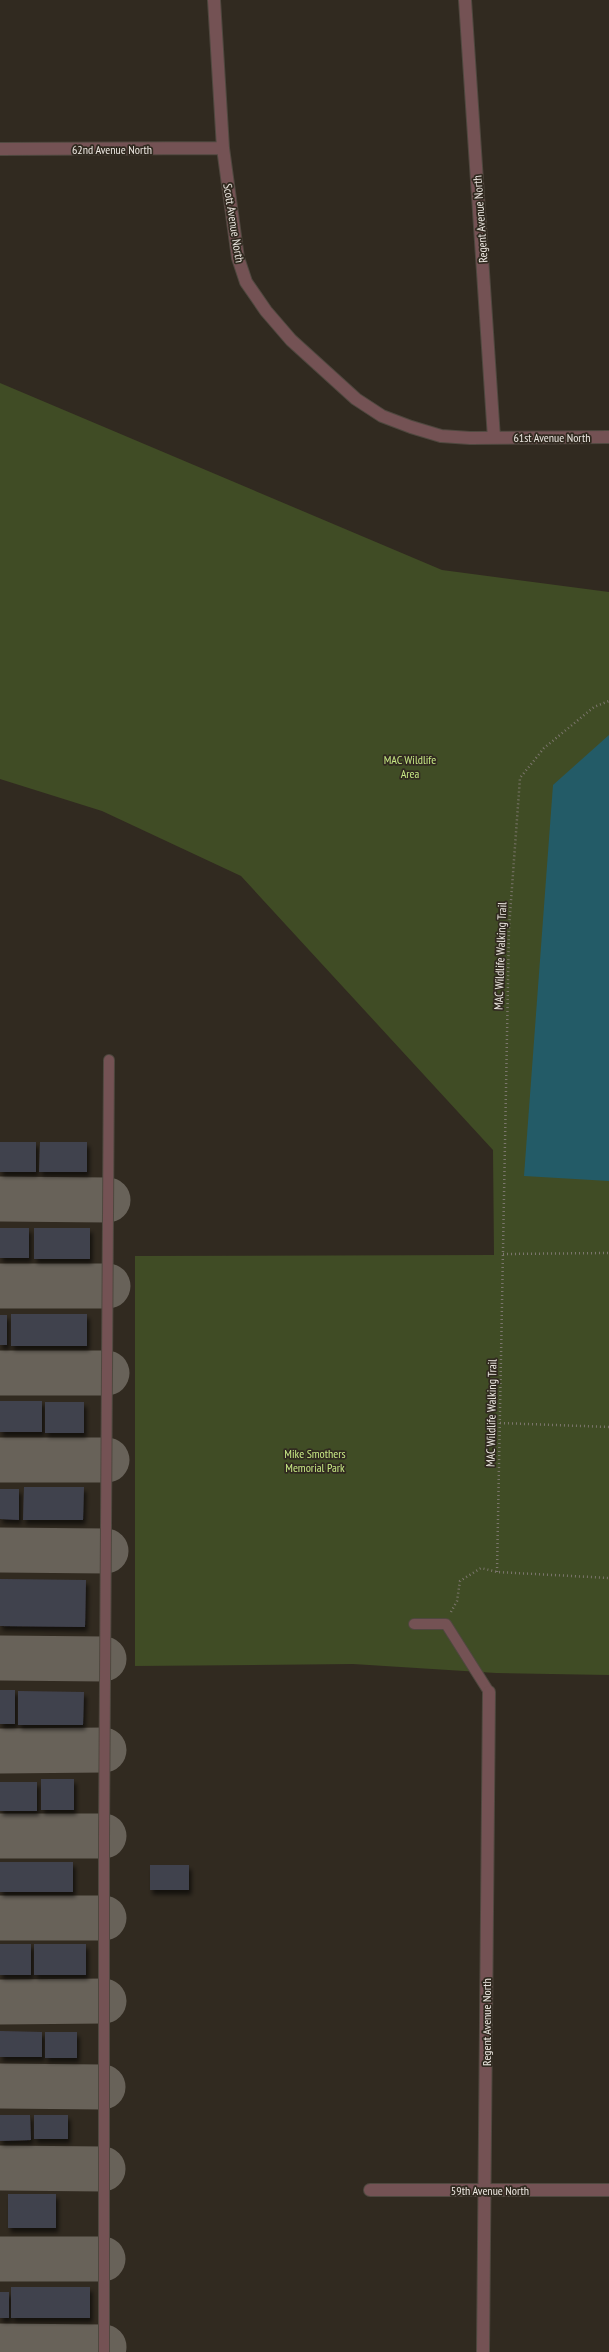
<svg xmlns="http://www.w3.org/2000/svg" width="609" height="2352" viewBox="0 0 609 2352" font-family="'PT Sans Narrow',sans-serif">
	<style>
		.green { fill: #404c25 }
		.water { fill: #235b67 }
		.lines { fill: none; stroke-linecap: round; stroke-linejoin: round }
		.taxiway { stroke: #686259; stroke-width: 45 }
		.building { fill: #41424e; filter: url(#shadow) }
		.lane-casing { stroke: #4f483f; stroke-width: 12 }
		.street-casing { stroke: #4f483f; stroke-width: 14 }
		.path { stroke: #7c766d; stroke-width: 2.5; stroke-dasharray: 1 3; stroke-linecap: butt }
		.lane { stroke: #745254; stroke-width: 10 }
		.street { stroke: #745254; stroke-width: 12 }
		.labels { text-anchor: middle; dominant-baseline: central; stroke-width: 3.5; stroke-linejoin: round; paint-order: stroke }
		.street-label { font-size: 12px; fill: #ece7e1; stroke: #312a20 }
		.park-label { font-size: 12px; fill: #c7e884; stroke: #312a20 }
	</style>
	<defs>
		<filter id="shadow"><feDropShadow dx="2.5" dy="4.5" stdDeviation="2" flood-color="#0009"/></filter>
	</defs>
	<rect width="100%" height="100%" fill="#312a20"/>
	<!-- green -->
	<path class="green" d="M 0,383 L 442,570 L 609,592 L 609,1675 L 496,1673 L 353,1664 L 135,1666 L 135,1256 L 494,1255 L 493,1150 L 241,876 L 102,811 L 0,779 Z"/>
	<!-- water -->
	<path class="water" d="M 609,735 L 609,1181 L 524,1176 L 553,785 Z"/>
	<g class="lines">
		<!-- taxiway -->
		<path class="taxiway" d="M 0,1199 L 108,1200
			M 0,1286 L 108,1286
			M 0,1373 L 107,1373
			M 0,1460 L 107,1460
			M 0,1550 L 106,1551
			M 0,1658 L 104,1659
			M 0,1751 L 104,1750
			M 0,1836 L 104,1836
			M 0,1918 L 104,1918
			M 0,2002 L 104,2001
			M 0,2086 L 103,2087
			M 0,2168 L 103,2169
			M 0,2259 L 103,2259
			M 0,2346 L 104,2347"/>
	</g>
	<!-- building -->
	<path class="building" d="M 0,1142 L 36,1142 L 36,1172 L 0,1172 Z
		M 40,1142 L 87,1142 L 87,1172 L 39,1172 Z
		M 0,1228 L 29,1228 L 29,1258 L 0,1258 Z
		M 34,1228 L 90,1228 L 90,1259 L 34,1259 Z
		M 11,1314 L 87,1314 L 87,1346 L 11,1346 Z
		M 0,1315 L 7,1315 L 7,1345 L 0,1345 Z
		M 0,1401 L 42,1401 L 42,1432 L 0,1432 Z
		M 45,1402 L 84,1402 L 84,1433 L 45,1433 Z
		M 24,1487 L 84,1487 L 83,1520 L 23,1520 Z
		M 0,1489 L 19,1489 L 19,1520 L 0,1519 Z
		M 0,1579 L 86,1580 L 85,1627 L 0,1626 Z
		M 0,1690 L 15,1690 L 15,1724 L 0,1724 Z
		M 18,1691 L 84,1692 L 83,1725 L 18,1725 Z
		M 41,1779 L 74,1779 L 74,1810 L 41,1810 Z
		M 0,1782 L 37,1782 L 37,1811 L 0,1811 Z
		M 0,1862 L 73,1862 L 73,1892 L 0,1892 Z
		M 150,1865 L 189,1865 L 189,1890 L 150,1890 Z
		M 0,1944 L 31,1944 L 31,1975 L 0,1975 Z
		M 34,1944 L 86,1944 L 86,1975 L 34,1975 Z
		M 0,2031 L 42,2032 L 42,2057 L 0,2057 Z
		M 45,2032 L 77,2032 L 77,2058 L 45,2058 Z
		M 0,2115 L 30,2115 L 31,2140 L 0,2141 Z
		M 34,2115 L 68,2115 L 68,2139 L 34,2139 Z
		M 8,2194 L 56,2194 L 56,2228 L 8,2228 Z
		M 11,2287 L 90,2287 L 90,2318 L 11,2318 Z
		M 0,2292 L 9,2292 L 9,2318 L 0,2318 Z"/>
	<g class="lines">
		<!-- lane casing -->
		<g class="lane-casing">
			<path id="lane" d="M 414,1624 L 446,1624 L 489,1692
				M 104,2352 L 104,1836 L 109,1060"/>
		</g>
		<!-- street casing -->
		<g class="street-casing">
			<path id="street" d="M 214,0 L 223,148 L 238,258 L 246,282 L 266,311 L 291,340 L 356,399 L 382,416 L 411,427 L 441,436 L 470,438 L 609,437
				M 465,0 L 494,438
				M 0,149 L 223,148
				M 370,2190 L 609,2190
				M 483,2352 L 489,1692"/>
		</g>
		<!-- path -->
		<path class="path" d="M 503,1254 L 609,1253
			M 500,1423 L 609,1427
			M 497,1572 L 509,928 L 520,778 L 544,748 L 594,707 L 609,701
			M 451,1612 L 457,1601 L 460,1581 L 481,1568 L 497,1572 L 609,1578"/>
		<!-- lane -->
		<use href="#lane" class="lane"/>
		<!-- street -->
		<use href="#street" class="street"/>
	</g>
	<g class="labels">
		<!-- street labels -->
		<g class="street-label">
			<text x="112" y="149">62nd Avenue North</text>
			<text transform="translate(480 219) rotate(-94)">Regent Avenue North</text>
			<text transform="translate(234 223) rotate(81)">Scott Avenue North</text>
			<text x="552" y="437">61st Avenue North</text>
			<text transform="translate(500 956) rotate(-88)">MAC Wildlife Walking Trail</text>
			<text transform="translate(491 1413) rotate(-89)">MAC Wildlife Walking Trail</text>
			<text transform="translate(486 2022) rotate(-90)">Regent Avenue North</text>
			<text x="490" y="2190">59th Avenue North</text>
		</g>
		<!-- park labels -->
		<g class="park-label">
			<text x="410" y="759">MAC Wildlife<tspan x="410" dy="14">Area</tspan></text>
			<text x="315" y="1453">Mike Smothers<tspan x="315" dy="14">Memorial Park</tspan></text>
		</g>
	</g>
</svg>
